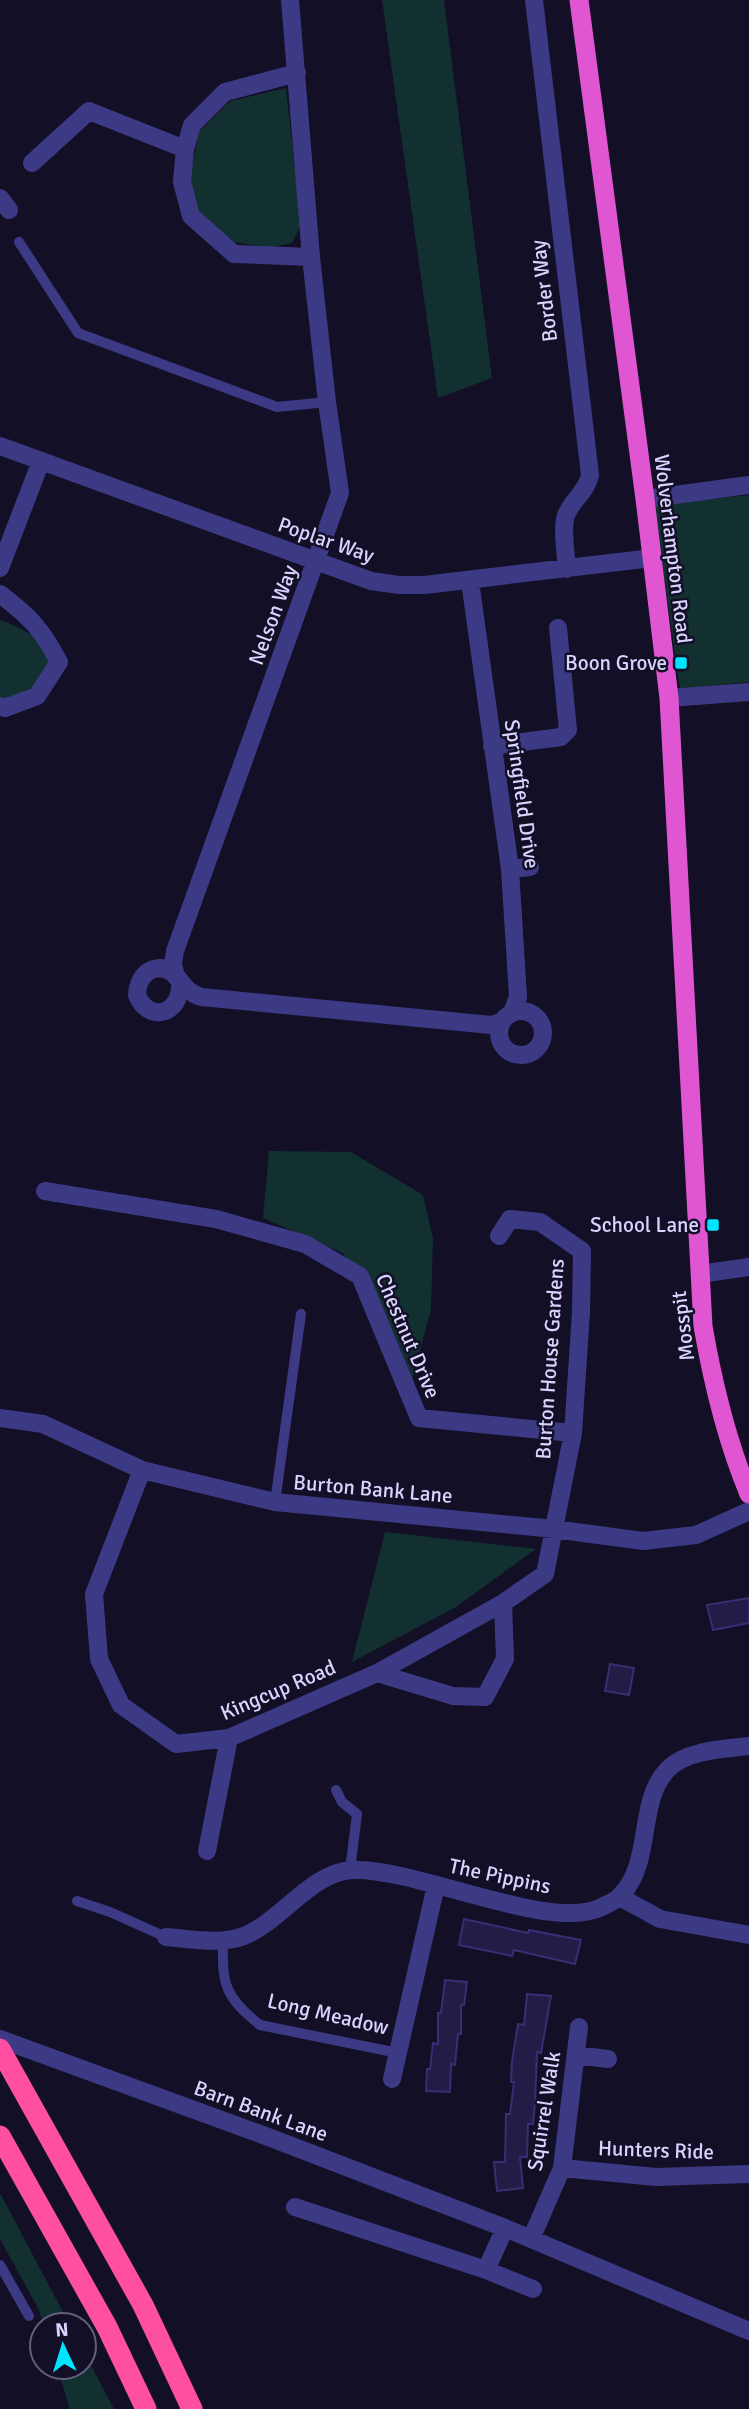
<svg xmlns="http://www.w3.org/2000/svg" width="749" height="2409" viewBox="0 0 749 2409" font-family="Signika,sans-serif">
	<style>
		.green { fill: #12302f }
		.building { fill: #241b47; stroke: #3b2d73; stroke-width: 2 }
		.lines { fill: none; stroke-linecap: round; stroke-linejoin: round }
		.service { stroke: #3d3a85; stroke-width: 10 }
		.minor { stroke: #3d3a85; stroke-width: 18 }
		.trunk { stroke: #e055d1; stroke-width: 19 }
		.motorway { stroke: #ff4fa3; stroke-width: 21 }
		.poi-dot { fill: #00e5ff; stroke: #130f26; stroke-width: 2.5 }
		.labels { text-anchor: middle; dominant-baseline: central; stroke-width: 5; stroke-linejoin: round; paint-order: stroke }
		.street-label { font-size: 21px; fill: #d9d4ff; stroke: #130f26 }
		.poi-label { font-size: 21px; fill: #d9d4ff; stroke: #130f26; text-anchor: end }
	</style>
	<rect width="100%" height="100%" fill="#130f26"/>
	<!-- green -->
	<path class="green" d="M 382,0 L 444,0 L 492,378 L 438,398 Z
		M 286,88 L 301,225 L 292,243 L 269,248 L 234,242 L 199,212 L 189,181 L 199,132 L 230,101 Z
		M 749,495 L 749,682 L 680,689 L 654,505 Z
		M 0,620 C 25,629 40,637 52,660 L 34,686 L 8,701 L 0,698 Z
		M 269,1151 L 351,1152 L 423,1195 L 433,1238 L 431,1309 L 411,1385 L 360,1276 L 343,1253 L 263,1218 Z
		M 385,1532 L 536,1549 L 456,1607 L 352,1662 Z
		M 0,2194 L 1,2195 L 70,2325 L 44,2325 L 38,2308 L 0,2239 Z
		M 84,2352 L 114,2409 L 70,2409 L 57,2367 L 84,2367 Z"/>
	<!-- building -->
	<path class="building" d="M 749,1598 L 749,1623 L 713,1630 L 707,1605 Z
		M 610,1664 L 634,1668 L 629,1695 L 605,1691 Z
		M 464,1919 L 528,1933 L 529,1930 L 581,1940 L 575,1964 L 514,1950 L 512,1956 L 459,1945 Z
		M 445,1980 L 467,1982 L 464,2005 L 461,2005 L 461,2034 L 458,2034 L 455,2065 L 451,2064 L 450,2092 L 426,2091 L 427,2069 L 430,2069 L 433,2043 L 438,2044 L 438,2013 L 441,2013 Z
		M 527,1994 L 551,1996 L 541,2053 L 537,2052 L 535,2103 L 533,2124 L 528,2124 L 527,2157 L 520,2157 L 523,2188 L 497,2191 L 494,2162 L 505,2162 L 506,2114 L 510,2114 L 514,2082 L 511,2082 L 512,2061 L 518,2024 L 524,2025 Z"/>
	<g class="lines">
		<!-- service -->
		<path class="service" d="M 19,242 L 78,333 L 277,407 L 327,402
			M 275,1502 L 301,1314
			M 336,1790 L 342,1802 L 357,1814 L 350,1870
			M 77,1901 L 110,1912 L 166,1937
			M 223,1942 C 222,1985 225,1997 260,2025 L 398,2053
			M 0,2265 L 29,2316"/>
		<!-- minor -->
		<path class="minor" d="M 534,0 L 590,475 C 587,491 574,498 567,513 C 561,524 566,555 567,569
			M 297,73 L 225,92 L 192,125 L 185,149 L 182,182 L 191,216 L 234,254 L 311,257
			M 32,163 L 89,111 L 185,149
			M 0,198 L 9,210
			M 0,446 L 371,581 L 399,585 L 424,585 L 652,558
			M 645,499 L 749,485
			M 0,568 L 41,461
			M 470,581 L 510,869 L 518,997 L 512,1013
			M 0,594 C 30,617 41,628 59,662 L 37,696 L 5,708 L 0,706
			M 669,698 L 749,692
			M 492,746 L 561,737 L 568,730 L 558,628
			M 510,869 L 530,867
			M 176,977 L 173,964 L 175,951 L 340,493 L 327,402 L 311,257 L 290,0
			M 180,984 C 181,1014 149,1024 137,995 C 137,978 152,960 171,972 C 184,980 181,990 201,997 L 491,1025 L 501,1022
			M499 1033a22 22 0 1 1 44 0a22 22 0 1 1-44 0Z
			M 45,1191 L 216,1219 L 305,1244 L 360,1276 L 419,1418 L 573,1433
			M 700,1274 L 749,1267
			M 0,1418 L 43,1424 L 142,1470 L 275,1502 L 554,1529 L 643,1541 L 696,1535 L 749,1511
			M 142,1470 L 94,1594 L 99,1659 L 121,1705 L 176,1744 L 229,1738 L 377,1673 L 503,1603 L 545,1574 L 573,1433 L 581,1312 L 582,1251 L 540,1222 L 510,1219 L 499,1236
			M 377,1673 L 453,1696 L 485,1697 L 505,1659 L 503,1603
			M 207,1851 L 229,1738
			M 620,1897 L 660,1919 L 749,1935
			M 166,1937 C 191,1939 220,1945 244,1936 C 281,1921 312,1872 352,1870 C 416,1867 550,1933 602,1907 C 607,1904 616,1901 620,1896 C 654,1862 636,1802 668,1769 C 687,1750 724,1749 749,1746
			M 0,2039 L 271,2138 L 505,2228 L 749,2331
			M 576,2055 L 608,2059
			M 392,2079 L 436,1885
			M 562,2168 L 656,2177 L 749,2174
			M 295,2207 L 486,2270 L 533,2289
			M 531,2239 L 562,2168 L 579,2027
			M 486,2270 L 505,2228"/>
		<!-- trunk -->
		<path class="trunk" d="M 579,0 L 645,499 L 669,698 L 703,1326 C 713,1384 726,1439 749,1494"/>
		<!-- motorway -->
		<path class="motorway" d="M 0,2049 L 143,2305 L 192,2409
			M 0,2136 L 107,2327 L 146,2409"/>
	</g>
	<!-- markers -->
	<g class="poi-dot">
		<rect x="674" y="656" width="14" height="14" rx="3.5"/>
		<rect x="706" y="1218" width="14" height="14" rx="3.5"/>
	</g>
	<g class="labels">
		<!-- street labels -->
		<g class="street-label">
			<text transform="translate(544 291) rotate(-97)">Border Way</text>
			<text transform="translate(326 540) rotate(19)">Poplar Way</text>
			<text transform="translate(673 549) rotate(83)">Wolverhampton Road</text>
			<text transform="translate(273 615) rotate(-70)">Nelson Way</text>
			<text transform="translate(522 794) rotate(82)">Springfield Drive</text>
			<text transform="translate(683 1326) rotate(-97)">Mosspit</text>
			<text transform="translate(408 1336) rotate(67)">Chestnut Drive</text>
			<text transform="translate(550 1359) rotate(-86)">Burton House Gardens</text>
			<text transform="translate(373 1489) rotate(5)">Burton Bank Lane</text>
			<text transform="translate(278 1690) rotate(-23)">Kingcup Road</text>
			<text transform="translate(500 1876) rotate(12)">The Pippins</text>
			<text transform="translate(328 2014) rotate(13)">Long Meadow</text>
			<text transform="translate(261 2111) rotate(20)">Barn Bank Lane</text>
			<text transform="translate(544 2111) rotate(-81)">Squirrel Walk</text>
			<text transform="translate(656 2150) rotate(2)">Hunters Ride</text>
		</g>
		<!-- poi labels -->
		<g class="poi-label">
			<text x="667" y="663">Boon Grove</text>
			<text x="699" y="1225">School Lane</text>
		</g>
	</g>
	<!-- north arrow -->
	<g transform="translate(63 2346) rotate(356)"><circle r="33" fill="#130f26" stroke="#625e7d" stroke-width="2"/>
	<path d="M0-5L12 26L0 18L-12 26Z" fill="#00e5ff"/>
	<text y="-10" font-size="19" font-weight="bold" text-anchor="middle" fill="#d9d4ff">N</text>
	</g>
</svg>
